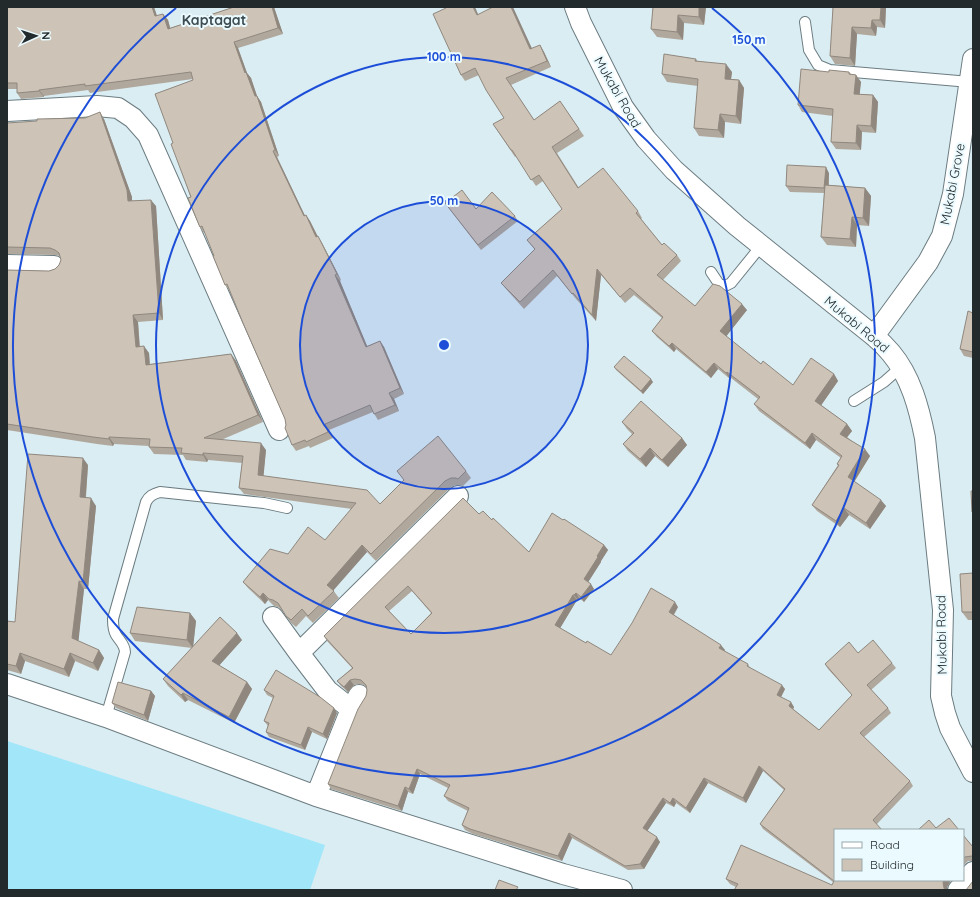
<svg xmlns="http://www.w3.org/2000/svg" width="980" height="897" viewBox="0 0 980 897" font-family="Quicksand,sans-serif">
	<style>
		.garden { fill: #a1e7f9 }
		.lines { fill: none; stroke-linecap: round; stroke-linejoin: round }
		.service-casing { stroke: #6b7c81; stroke-width: 12 }
		.minor-casing { stroke: #6b7c81; stroke-width: 22 }
		.service { stroke: #fff; stroke-width: 10 }
		.minor { stroke: #fff; stroke-width: 20 }
		.wall { fill: #b0a89d; fill-rule: evenodd }
		.shaded-wall { fill: #90887f }
		.building { fill: #cdc3b6; stroke: #90887f; fill-rule: evenodd }
		.ring { fill: none; stroke: #1d4ed8; stroke-width: 2 }
		.labels { text-anchor: middle; dominant-baseline: central; stroke-width: 4; stroke-linejoin: round; paint-order: stroke }
		.street-label { font-size: 13px; fill: #232a2c; stroke: #eafafe }
		.neighbourhood-label { font-size: 14px; font-weight: bold; fill: #3c4c50; stroke: #eafafe }
		.centre { fill: #1d4ed8; stroke: #eafafe; stroke-width: 2 }
		.ring-label { font-size: 12px; text-anchor: middle; font-weight: bold; fill: #1d4ed8; stroke: #eafafe; stroke-width: 4; stroke-linejoin: round; paint-order: stroke }
	</style>
	<rect width="100%" height="100%" fill="#daedf3"/>
	<!-- garden -->
	<path class="garden" d="M 7,741 L 325,845 L 310,890 L 7,890 Z"/>
	<g class="lines">
		<!-- service casing -->
		<g class="service-casing">
			<path id="service" d="M 805,22 L 809,50 L 818,65 L 830,70 L 970,82
				M 711,272 L 719,284 L 725,286 L 731,283 L 761,246
				M 854,401 L 884,382 L 901,367
				M 106,717 L 125,652 C 125,645 120,641 116,635 C 113,630 113,625 113,619 L 146,502 C 149,496 153,494 160,492 L 264,503 L 287,508"/>
		</g>
		<!-- minor casing -->
		<g class="minor-casing">
			<path id="minor" d="M 575,7 L 581,23 L 623,107 L 646,139 L 674,170 L 737,226 L 874,336 C 880,341 886,347 891,353 C 911,377 919,408 925,438 L 943,610 L 941,696 L 945,713 L 950,728 L 973,772
				M 7,111 L 97,106 L 118,108 L 133,118 L 148,135 L 279,430
				M 7,265 L 54,266
				M 874,336 L 928,262 L 942,236 L 953,194 L 973,59
				M 273,617 L 299,653 L 328,691 L 351,709
				M 299,653 L 458,496
				M 7,684 L 106,717 L 316,796 L 563,874 L 622,890
				M 316,796 L 351,709 L 359,695
				M 958,890 L 961,887 L 973,872"/>
		</g>
		<!-- service -->
		<use href="#service" class="service"/>
		<!-- minor -->
		<use href="#minor" class="minor"/>
	</g>
	<!-- wall -->
	<path class="wall" d="M 7,7 L 154,7 L 157,16 L 163,14 L 168,20 L 170,28 L 234,7 L 274,7 L 283,34 L 238,48 L 247,73 L 251,78 L 257,96 L 261,102 L 279,156 L 277,157 L 305,216 L 306,215 L 310,221 L 318,237 L 322,243 L 341,280 L 340,281 L 367,346 L 380,341 L 384,347 L 404,394 L 394,399 L 399,411 L 378,420 L 373,412 L 329,430 L 333,438 L 310,448 L 309,446 L 296,451 L 292,445 L 286,425 L 285,419 L 230,291 L 225,285 L 214,256 L 205,233 L 204,233 L 200,227 L 173,143 L 193,80 L 193,79 L 90,93 L 88,90 L 44,96 L 44,97 L 21,99 L 17,93 L 17,89 L 7,89 Z
		M 653,7 L 706,7 L 704,25 L 684,23 L 683,40 L 657,37 L 651,29 Z
		M 833,7 L 886,7 L 885,28 L 877,27 L 876,36 L 857,34 L 855,66 L 835,64 L 830,56 Z
		M 446,8 L 478,14 L 532,49 L 540,45 L 544,52 L 551,67 L 511,85 L 534,120 L 560,101 L 584,136 L 557,153 L 579,188 L 638,211 L 642,218 L 641,219 L 662,245 L 677,255 L 681,261 L 663,280 L 695,306 L 747,310 L 726,336 L 761,364 L 793,385 L 834,374 L 838,381 L 821,405 L 847,424 L 852,431 L 847,437 L 870,456 L 854,481 L 886,506 L 870,529 L 849,515 L 840,527 L 817,511 L 812,505 L 838,465 L 837,464 L 841,458 L 816,440 L 810,449 L 759,411 L 754,404 L 758,399 L 731,378 L 730,379 L 718,369 L 711,378 L 676,349 L 674,352 L 657,337 L 652,331 L 662,318 L 634,295 L 625,303 L 601,275 L 596,321 L 577,300 L 557,276 L 524,309 L 506,289 L 501,283 L 535,250 L 527,240 L 562,209 L 543,181 L 536,186 L 516,156 L 515,157 L 493,124 L 504,118 L 479,75 L 465,81 L 461,75 Z
		M 696,59 L 698,62 L 732,72 L 731,79 L 739,80 L 744,88 L 741,124 L 725,122 L 724,138 L 699,136 L 694,128 L 698,86 L 667,82 L 662,74 Z
		M 829,72 L 849,72 L 851,74 L 856,75 L 861,82 L 859,94 L 873,95 L 878,102 L 876,133 L 862,132 L 861,150 L 836,149 L 831,142 L 833,116 L 802,112 L 798,105 Z
		M 104,119 L 132,197 L 132,201 L 156,206 L 163,320 L 138,322 L 140,347 L 149,353 L 150,364 L 231,354 L 236,361 L 263,422 L 221,440 L 266,450 L 263,476 L 380,504 L 404,480 L 397,471 L 466,471 L 471,478 L 463,486 L 461,485 L 455,485 L 450,488 L 376,561 L 367,552 L 333,590 L 339,598 L 313,623 L 306,616 L 296,627 L 291,623 L 282,610 L 278,607 L 274,606 L 268,600 L 265,604 L 248,588 L 243,582 L 288,554 L 325,540 L 352,509 L 244,494 L 239,488 L 242,463 L 208,460 L 207,462 L 186,460 L 183,455 L 154,454 L 149,447 L 149,446 L 114,444 L 113,446 L 97,444 L 7,430 L 7,270 L 49,271 L 55,269 L 59,265 L 61,260 L 60,256 L 55,255 L 7,254 L 7,123 Z
		M 829,173 L 829,185 L 865,188 L 871,196 L 869,226 L 857,225 L 856,247 L 827,245 L 821,237 L 824,193 L 790,192 L 786,186 Z
		M 448,207 L 476,209 L 515,216 L 518,221 L 481,250 Z
		M 973,313 L 973,358 L 964,356 L 960,349 Z
		M 614,367 L 653,382 L 643,394 L 616,370 Z
		M 622,422 L 682,438 L 687,445 L 668,467 L 655,456 L 646,467 L 628,451 L 623,444 L 632,434 L 627,429 Z
		M 88,465 L 86,498 L 96,506 L 88,589 L 84,589 L 78,641 L 99,650 L 104,658 L 98,671 L 75,661 L 69,677 L 25,661 L 21,674 L 7,670 L 7,621 L 15,622 Z
		M 479,514 L 492,520 L 529,552 L 604,545 L 608,550 L 601,561 L 601,562 L 588,582 L 594,589 L 584,602 L 579,598 L 578,600 L 577,600 L 560,628 L 586,643 L 611,655 L 678,607 L 674,615 L 725,650 L 724,651 L 748,664 L 750,668 L 785,689 L 781,697 L 794,707 L 793,709 L 819,730 L 852,695 L 828,669 L 825,664 L 858,653 L 892,663 L 896,668 L 871,690 L 888,708 L 891,713 L 864,737 L 910,781 L 913,786 L 877,824 L 835,830 L 950,882 L 947,887 L 947,890 L 734,890 L 736,887 L 730,884 L 726,879 L 832,885 L 833,882 L 763,829 L 760,824 L 784,790 L 763,771 L 746,803 L 708,783 L 690,813 L 676,803 L 674,807 L 666,803 L 647,831 L 660,842 L 644,869 L 628,870 L 572,838 L 562,861 L 473,834 L 465,830 L 462,825 L 468,811 L 448,801 L 444,796 L 448,788 L 420,774 L 413,794 L 408,792 L 402,811 L 331,789 L 328,784 L 366,696 L 367,690 L 366,687 L 364,685 L 359,684 L 354,685 L 348,692 L 341,686 L 337,681 L 352,668 L 327,641 L 324,636 ZM 412,591 L 431,613 L 411,634 L 389,611 Z
		M 973,573 L 973,620 L 968,620 L 962,612 Z
		M 190,613 L 196,621 L 193,646 L 242,640 L 219,665 L 247,682 L 252,689 L 234,723 L 188,700 L 185,702 L 168,686 L 163,679 L 192,648 L 135,641 L 130,633 Z
		M 264,690 L 337,713 L 327,739 L 312,732 L 305,750 L 269,737 L 266,732 L 268,726 L 264,721 L 273,698 L 267,695 Z
		M 151,691 L 155,696 L 148,721 L 116,708 L 112,703 Z
		M 963,835 L 973,847 L 973,861 L 968,861 L 963,866 Z"/>
	<!-- shaded-wall -->
	<path class="shaded-wall" d="M 152,7 L 154,7 L 159,22 L 155,16 Z
		M 272,7 L 274,7 L 283,34 L 278,28 Z
		M 473,7 L 475,7 L 481,21 L 477,15 Z
		M 511,7 L 513,7 L 535,55 L 530,49 Z
		M 699,7 L 706,7 L 704,25 L 699,17 Z
		M 881,7 L 886,7 L 885,28 L 880,20 Z
		M 163,14 L 168,20 L 172,35 L 168,29 Z
		M 678,15 L 684,23 L 683,40 L 677,32 Z
		M 872,20 L 877,27 L 876,36 L 871,28 Z
		M 852,27 L 857,34 L 855,66 L 850,58 Z
		M 234,42 L 238,48 L 247,73 L 251,78 L 257,96 L 261,102 L 279,156 L 275,150 L 255,96 L 245,73 Z
		M 540,45 L 544,52 L 551,67 L 547,61 Z
		M 726,64 L 732,72 L 730,86 L 725,79 Z
		M 856,75 L 861,82 L 859,101 L 854,94 Z
		M 739,80 L 744,88 L 741,124 L 736,116 Z
		M 39,90 L 44,96 L 44,97 L 39,91 Z
		M 873,95 L 878,102 L 876,133 L 871,126 Z
		M 100,112 L 104,119 L 132,197 L 132,208 L 128,201 Z
		M 720,114 L 725,122 L 724,138 L 718,130 Z
		M 857,125 L 862,132 L 861,150 L 856,143 Z
		M 273,151 L 277,157 L 308,222 L 304,216 Z
		M 826,167 L 829,173 L 828,193 L 824,188 Z
		M 865,188 L 871,196 L 869,226 L 863,218 Z
		M 151,200 L 156,206 L 163,320 L 159,313 Z
		M 306,215 L 310,221 L 321,243 L 316,237 Z
		M 852,217 L 857,225 L 856,247 L 850,239 Z
		M 318,236 L 322,243 L 341,280 L 337,274 Z
		M 597,269 L 601,275 L 596,321 L 592,315 Z
		M 335,275 L 340,281 L 370,353 L 366,347 Z
		M 742,304 L 747,310 L 725,338 L 720,331 Z
		M 133,315 L 138,322 L 140,354 L 136,347 Z
		M 380,341 L 384,347 L 404,394 L 400,388 Z
		M 672,343 L 676,349 L 674,352 L 669,346 Z
		M 144,346 L 149,353 L 150,372 L 146,365 Z
		M 231,354 L 236,361 L 263,422 L 258,415 Z
		M 714,363 L 718,369 L 711,378 L 706,372 Z
		M 727,372 L 731,378 L 730,379 L 726,373 Z
		M 834,374 L 838,381 L 820,407 L 815,401 Z
		M 651,379 L 653,382 L 643,394 L 641,391 Z
		M 389,393 L 394,399 L 399,411 L 395,405 Z
		M 325,424 L 329,430 L 333,438 L 328,432 Z
		M 847,424 L 852,431 L 845,440 L 840,434 Z
		M 812,433 L 816,440 L 810,449 L 805,443 Z
		M 109,437 L 114,444 L 113,446 L 109,439 Z
		M 682,438 L 687,445 L 668,467 L 662,460 Z
		M 261,443 L 266,450 L 263,482 L 258,475 Z
		M 650,448 L 655,456 L 646,467 L 640,459 Z
		M 865,449 L 870,456 L 853,484 L 848,477 Z
		M 203,453 L 208,460 L 207,462 L 203,455 Z
		M 83,458 L 88,465 L 85,505 L 80,497 Z
		M 91,498 L 96,506 L 88,589 L 83,582 Z
		M 881,500 L 886,506 L 870,529 L 866,523 Z
		M 844,508 L 849,515 L 840,527 L 836,521 Z
		M 362,545 L 367,552 L 332,592 L 327,585 Z
		M 604,545 L 608,550 L 601,561 L 601,562 L 587,584 L 584,579 Z
		M 79,581 L 84,589 L 78,646 L 72,638 Z
		M 591,584 L 594,589 L 584,602 L 581,597 Z
		M 263,593 L 268,600 L 265,604 L 260,597 Z
		M 576,593 L 579,598 L 578,600 L 574,595 Z
		M 573,595 L 577,600 L 559,630 L 555,625 Z
		M 675,602 L 678,607 L 672,617 L 669,612 Z
		M 190,613 L 196,621 L 193,648 L 187,640 Z
		M 237,633 L 242,640 L 217,668 L 212,661 Z
		M 721,645 L 725,650 L 723,653 L 719,648 Z
		M 99,650 L 104,658 L 98,671 L 93,663 Z
		M 20,653 L 25,661 L 21,674 L 16,666 Z
		M 70,653 L 75,661 L 69,677 L 64,669 Z
		M 350,680 L 354,685 L 348,692 L 344,687 Z
		M 247,682 L 252,689 L 234,723 L 229,717 Z
		M 782,685 L 785,689 L 780,699 L 777,695 Z
		M 151,691 L 155,696 L 148,721 L 144,715 Z
		M 183,693 L 188,700 L 185,702 L 181,695 Z
		M 791,702 L 794,707 L 792,711 L 789,706 Z
		M 334,708 L 337,713 L 327,739 L 323,734 Z
		M 308,727 L 312,732 L 305,750 L 301,745 Z
		M 759,766 L 763,771 L 746,803 L 743,798 Z
		M 417,769 L 420,774 L 413,794 L 409,789 Z
		M 704,778 L 708,783 L 690,813 L 686,808 Z
		M 405,787 L 408,792 L 402,811 L 398,806 Z
		M 663,798 L 666,803 L 646,833 L 643,828 Z
		M 673,798 L 676,803 L 674,807 L 670,803 Z
		M 569,833 L 572,838 L 562,861 L 558,856 Z
		M 657,837 L 660,842 L 644,869 L 640,864 Z
		M 945,880 L 951,880 L 947,887 L 947,890 L 945,890 L 944,888 L 943,882 Z"/>
	<!-- building -->
	<path class="building" d="M 7,7 L 152,7 L 155,16 L 163,14 L 168,29 L 234,7 L 272,7 L 278,28 L 234,42 L 245,73 L 246,72 L 255,96 L 257,96 L 275,150 L 273,151 L 304,216 L 306,215 L 316,237 L 318,236 L 337,274 L 335,275 L 366,347 L 380,341 L 400,388 L 389,393 L 395,405 L 374,414 L 370,405 L 325,424 L 328,432 L 306,442 L 305,440 L 292,445 L 285,428 L 286,425 L 285,419 L 243,323 L 227,284 L 225,285 L 213,256 L 214,256 L 202,226 L 200,227 L 199,225 L 188,198 L 191,197 L 171,144 L 173,143 L 155,94 L 193,80 L 191,72 L 85,86 L 85,84 L 39,90 L 39,91 L 17,93 L 17,83 L 7,83 Z
		M 446,7 L 473,7 L 477,15 L 493,7 L 511,7 L 530,49 L 540,45 L 547,61 L 506,78 L 534,120 L 560,101 L 579,129 L 552,147 L 578,188 L 603,168 L 638,211 L 636,213 L 662,245 L 664,243 L 677,255 L 657,275 L 695,306 L 713,284 L 720,286 L 742,304 L 720,331 L 761,364 L 763,361 L 793,385 L 811,358 L 834,374 L 815,401 L 847,424 L 840,434 L 865,449 L 848,477 L 881,500 L 866,523 L 844,508 L 836,521 L 812,505 L 839,465 L 837,464 L 842,456 L 812,433 L 805,443 L 754,404 L 760,397 L 727,372 L 726,373 L 714,363 L 706,372 L 672,343 L 669,346 L 652,331 L 663,317 L 630,288 L 620,297 L 597,269 L 592,315 L 573,293 L 572,294 L 553,270 L 520,302 L 501,283 L 535,249 L 527,240 L 562,209 L 539,175 L 531,180 L 512,150 L 511,150 L 493,124 L 504,118 L 486,90 L 475,68 L 461,75 L 433,14 L 446,8 Z
		M 653,7 L 699,7 L 699,17 L 678,15 L 677,32 L 651,29 Z
		M 833,7 L 881,7 L 880,20 L 872,20 L 871,28 L 852,27 L 850,58 L 830,56 Z
		M 664,54 L 696,59 L 695,61 L 726,64 L 725,79 L 739,80 L 736,116 L 720,114 L 718,130 L 694,128 L 698,79 L 662,74 Z
		M 801,69 L 829,72 L 829,70 L 849,72 L 849,74 L 856,75 L 854,94 L 873,95 L 871,126 L 857,125 L 856,143 L 831,142 L 833,109 L 798,105 Z
		M 100,112 L 127,190 L 128,201 L 151,200 L 159,313 L 133,315 L 136,347 L 144,346 L 146,365 L 231,354 L 258,415 L 204,438 L 261,443 L 258,475 L 367,490 L 380,504 L 404,480 L 397,471 L 438,436 L 466,471 L 458,479 L 456,478 L 451,478 L 445,481 L 371,554 L 362,545 L 327,585 L 334,591 L 308,616 L 302,609 L 291,620 L 286,616 L 278,603 L 273,600 L 269,599 L 263,593 L 260,597 L 243,582 L 270,549 L 288,554 L 308,527 L 325,540 L 356,503 L 239,488 L 243,456 L 203,453 L 203,455 L 181,453 L 182,448 L 180,448 L 149,447 L 150,439 L 109,437 L 109,439 L 93,437 L 7,424 L 7,270 L 49,271 L 55,269 L 59,265 L 61,260 L 59,253 L 55,250 L 50,248 L 7,247 L 7,123 L 37,121 L 37,119 L 85,118 Z
		M 787,165 L 826,167 L 824,188 L 786,186 Z
		M 825,185 L 865,188 L 863,218 L 852,217 L 850,239 L 821,237 Z
		M 462,190 L 476,209 L 492,192 L 515,216 L 478,245 L 445,203 Z
		M 968,311 L 973,313 L 973,352 L 960,349 Z
		M 624,356 L 651,379 L 641,391 L 614,367 Z
		M 641,401 L 682,438 L 662,460 L 650,448 L 640,459 L 623,444 L 634,433 L 622,422 Z
		M 28,454 L 83,458 L 80,497 L 91,498 L 83,582 L 79,581 L 72,638 L 99,650 L 93,663 L 70,653 L 64,669 L 20,653 L 16,666 L 7,664 L 7,621 L 15,622 Z
		M 971,491 L 973,491 L 973,512 L 972,512 Z
		M 463,498 L 479,514 L 483,511 L 492,520 L 493,518 L 529,552 L 552,513 L 563,520 L 564,519 L 604,545 L 597,556 L 598,557 L 584,579 L 591,584 L 581,597 L 576,593 L 574,595 L 573,595 L 555,625 L 586,643 L 587,641 L 611,655 L 632,623 L 651,588 L 675,602 L 669,612 L 721,645 L 719,648 L 748,664 L 747,666 L 782,685 L 777,695 L 791,702 L 789,706 L 819,730 L 852,695 L 825,664 L 849,642 L 858,653 L 873,640 L 892,663 L 867,685 L 888,708 L 860,733 L 910,781 L 873,820 L 882,830 L 835,830 L 835,880 L 945,880 L 943,882 L 944,888 L 945,890 L 734,890 L 738,884 L 726,879 L 741,845 L 832,885 L 834,881 L 760,824 L 785,789 L 759,766 L 743,798 L 704,778 L 686,808 L 673,798 L 670,803 L 663,798 L 643,828 L 657,837 L 640,864 L 625,866 L 569,833 L 558,856 L 470,829 L 462,825 L 469,808 L 444,796 L 450,785 L 417,769 L 409,789 L 405,787 L 398,806 L 328,784 L 358,709 L 366,696 L 367,690 L 366,685 L 361,680 L 355,679 L 350,680 L 344,687 L 337,681 L 353,668 L 324,636 ZM 408,586 L 432,613 L 411,634 L 385,607 Z
		M 973,573 L 973,612 L 962,612 L 960,574 Z
		M 137,607 L 190,613 L 187,640 L 130,633 Z
		M 220,617 L 237,633 L 212,661 L 247,682 L 229,717 L 183,693 L 181,695 L 163,679 Z
		M 276,670 L 320,697 L 334,708 L 323,734 L 308,727 L 301,745 L 266,732 L 269,723 L 264,721 L 274,696 L 264,690 Z
		M 118,682 L 151,691 L 144,715 L 112,703 Z
		M 949,818 L 959,830 L 918,830 L 929,820 L 936,828 Z
		M 963,835 L 973,847 L 973,856 L 972,856 L 965,857 L 963,858 Z
		M 499,880 L 518,887 L 516,890 L 495,890 Z
		M 973,881 L 973,890 L 966,890 Z"/>
	<!-- distance rings -->
	<circle cx="444" cy="345" r="144" fill="#1d4ed8" fill-opacity=".12"/>
	<g class="ring">
		<circle cx="444" cy="345" r="144"/>
		<circle cx="444" cy="345" r="288"/>
		<path d="M712 8A431 431 0 1 1 176 8"/>
	</g>
	<g class="labels">
		<!-- street labels -->
		<g class="street-label">
			<text transform="translate(618 92) rotate(60)">Mukabi Road</text>
			<text transform="translate(952 184) rotate(-79)">Mukabi Grove</text>
			<text transform="translate(857 324) rotate(40)">Mukabi Road</text>
			<text transform="translate(941 635) rotate(-91)">Mukabi Road</text>
		</g>
		<!-- neighbourhood labels -->
		<g class="neighbourhood-label">
			<text x="214" y="20">Kaptagat</text>
		</g>
	</g>
	<circle cx="444" cy="345" r="6" class="centre"/>
	<g class="ring-label">
		<text x="749" y="44">150 m</text>
		<text x="444" y="61">100 m</text>
		<text x="444" y="205">50 m</text>
	</g>
	<!-- border -->
	<rect width="980" height="897" fill="none" stroke="#232a2c" stroke-width="16"/>
	<!-- legend -->
	<rect x="834" y="829" width="130" height="52" fill="#eafafe" stroke="#9aa7aa"/>
	<rect x="842" y="842" width="20" height="6" fill="#ffffff" stroke="#9aa7aa"/>
	<text x="870" y="849" font-size="12" fill="#232a2c">Road</text>
	<rect x="842" y="859" width="20" height="12" fill="#cdc3b6" stroke="#9aa7aa"/>
	<text x="870" y="869" font-size="12" fill="#232a2c">Building</text>
	<!-- north arrow -->
	<g transform="translate(36 36) rotate(87)" stroke="#eafafe" stroke-width="3" paint-order="stroke">
	<path d="M0-3L7 15L0 10L-7 15Z" fill="#232a2c"/>
	<text y="-6" font-size="11" font-weight="bold" text-anchor="middle" fill="#232a2c">N</text>
	</g>
</svg>
